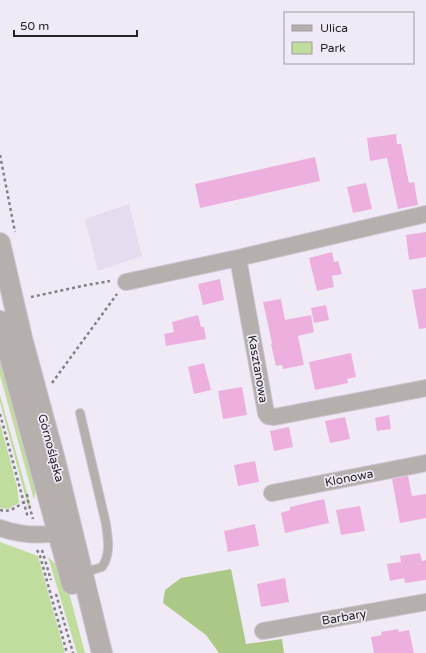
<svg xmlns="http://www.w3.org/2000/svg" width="426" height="653" viewBox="0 0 426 653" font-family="'Varela Round',sans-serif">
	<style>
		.built { fill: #e5dcef }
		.green { fill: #c0dd9d }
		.forest { fill: #abc886 }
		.building { fill: #edafde }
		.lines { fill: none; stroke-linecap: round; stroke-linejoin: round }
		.service-casing { stroke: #ccc6d1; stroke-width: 10 }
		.minor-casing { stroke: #ccc6d1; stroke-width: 18 }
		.tertiary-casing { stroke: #ccc6d1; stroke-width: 22 }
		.path { stroke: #837f87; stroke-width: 2.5; stroke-dasharray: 3 3; stroke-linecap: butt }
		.service { stroke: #b5afad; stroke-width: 8 }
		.minor { stroke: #b5afad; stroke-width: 16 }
		.tertiary { stroke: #b5afad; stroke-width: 20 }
		.labels { text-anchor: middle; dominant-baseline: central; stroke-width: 3.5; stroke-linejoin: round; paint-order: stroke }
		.street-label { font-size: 12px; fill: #262428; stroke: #f0eaf6 }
	</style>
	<rect width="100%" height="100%" fill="#f0eaf6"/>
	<!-- built -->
	<path class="built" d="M 129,204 L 142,256 L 98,271 L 85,219 Z"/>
	<!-- green -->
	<path class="green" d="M 0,356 L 36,488 L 34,500 L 0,375 Z
		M 0,395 L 31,507 L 29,510 L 0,402 Z
		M 0,423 L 17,486 L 19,503 L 8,509 L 0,508 Z
		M 0,542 L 38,556 L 65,653 L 0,653 Z
		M 48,557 L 58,566 L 67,585 L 85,653 L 77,653 Z"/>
	<!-- forest -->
	<path class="forest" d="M 231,569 L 246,644 L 282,639 L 284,653 L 219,653 L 206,635 L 163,603 L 165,590 L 181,578 Z"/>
	<!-- building -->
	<path class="building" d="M 396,134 L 397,144 L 401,144 L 409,183 L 414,182 L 418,205 L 398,209 L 387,158 L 370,161 L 367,138 Z
		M 315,157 L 320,181 L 200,208 L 195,184 Z
		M 366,183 L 372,209 L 353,213 L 347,187 Z
		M 426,232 L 426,257 L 409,260 L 406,235 Z
		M 332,252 L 334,262 L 338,261 L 342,274 L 332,276 L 334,287 L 317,291 L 309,258 Z
		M 220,279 L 224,300 L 203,305 L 198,284 Z
		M 426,288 L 426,328 L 419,329 L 412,290 Z
		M 281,299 L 285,320 L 311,315 L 314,332 L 298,336 L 304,365 L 283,369 L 282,365 L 276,366 L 271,344 L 272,343 L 263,302 Z
		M 326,305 L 329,320 L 314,323 L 311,308 Z
		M 198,315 L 201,327 L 204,327 L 206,339 L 166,346 L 164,334 L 174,332 L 172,322 Z
		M 351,353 L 356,377 L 347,379 L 348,383 L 315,390 L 309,362 Z
		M 204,363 L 211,390 L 194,394 L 188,367 Z
		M 242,387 L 247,415 L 223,419 L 218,391 Z
		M 389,415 L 391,429 L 377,431 L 375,418 Z
		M 345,417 L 350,439 L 330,443 L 325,421 Z
		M 289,427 L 293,447 L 274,451 L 270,431 Z
		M 255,461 L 259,482 L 238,486 L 234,465 Z
		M 408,476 L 412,496 L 426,494 L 426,518 L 400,523 L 392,479 Z
		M 324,499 L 329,523 L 285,533 L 281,513 L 290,510 L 290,507 Z
		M 360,506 L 365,531 L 341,535 L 336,510 Z
		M 255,524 L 259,546 L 228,552 L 224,531 Z
		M 420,553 L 422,561 L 426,560 L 426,580 L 405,583 L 404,578 L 390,581 L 387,564 L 401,562 L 400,556 Z
		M 285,578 L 289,602 L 261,607 L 257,584 Z
		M 398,629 L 399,632 L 409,630 L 414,653 L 374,653 L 371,637 L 382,635 L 381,632 Z"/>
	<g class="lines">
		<!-- service casing -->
		<g class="service-casing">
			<path id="service" d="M 80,413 L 106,524 C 108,539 111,554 102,567 L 83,573"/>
		</g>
		<!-- minor casing -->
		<g class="minor-casing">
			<path id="minor" d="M 238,258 L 266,413 L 268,416 L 274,417 L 426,388
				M 126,282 L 238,258 L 426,214
				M 272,493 L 426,463
				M 0,528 C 22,536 47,536 69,531
				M 263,631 L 426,602"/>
		</g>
		<!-- tertiary casing -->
		<g class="tertiary-casing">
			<path id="tertiary" d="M 0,243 L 22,338 L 55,460 L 102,653
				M 0,321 L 72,584"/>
		</g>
		<!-- path -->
		<path class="path" d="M 0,155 L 15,232
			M 31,297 L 87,285 L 110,281
			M 52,383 L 117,294
			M 0,414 L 28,518
			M 27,494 L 28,501 L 33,519
			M 0,510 C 10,513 16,507 24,502
			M 37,550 L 40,556 L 67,653
			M 42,550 L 51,580
			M 56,594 L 73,653"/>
		<!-- service -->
		<use href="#service" class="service"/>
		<!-- minor -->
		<use href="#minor" class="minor"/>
		<!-- tertiary -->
		<use href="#tertiary" class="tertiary"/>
	</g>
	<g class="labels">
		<!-- street labels -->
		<g class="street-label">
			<text transform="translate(258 369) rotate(80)">Kasztanowa</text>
			<text transform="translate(51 448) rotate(75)">Górnośląska</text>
			<text transform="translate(349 478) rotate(-11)">Klonowa</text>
			<text transform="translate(344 617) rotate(-10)">Barbary</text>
		</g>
	</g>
	<!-- legend -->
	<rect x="284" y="12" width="130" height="52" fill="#f0eaf6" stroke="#9f9ba4"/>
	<rect x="292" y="25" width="20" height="6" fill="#b5afad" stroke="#9f9ba4"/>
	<text x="320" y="32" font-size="12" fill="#262428">Ulica</text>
	<rect x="292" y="42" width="20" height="12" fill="#c0dd9d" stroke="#9f9ba4"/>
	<text x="320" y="52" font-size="12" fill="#262428">Park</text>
	<!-- scale -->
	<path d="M14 30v6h123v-6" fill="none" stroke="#262428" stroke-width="2"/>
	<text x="20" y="30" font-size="12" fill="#262428" stroke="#f0eaf6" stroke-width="3" paint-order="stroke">50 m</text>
</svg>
